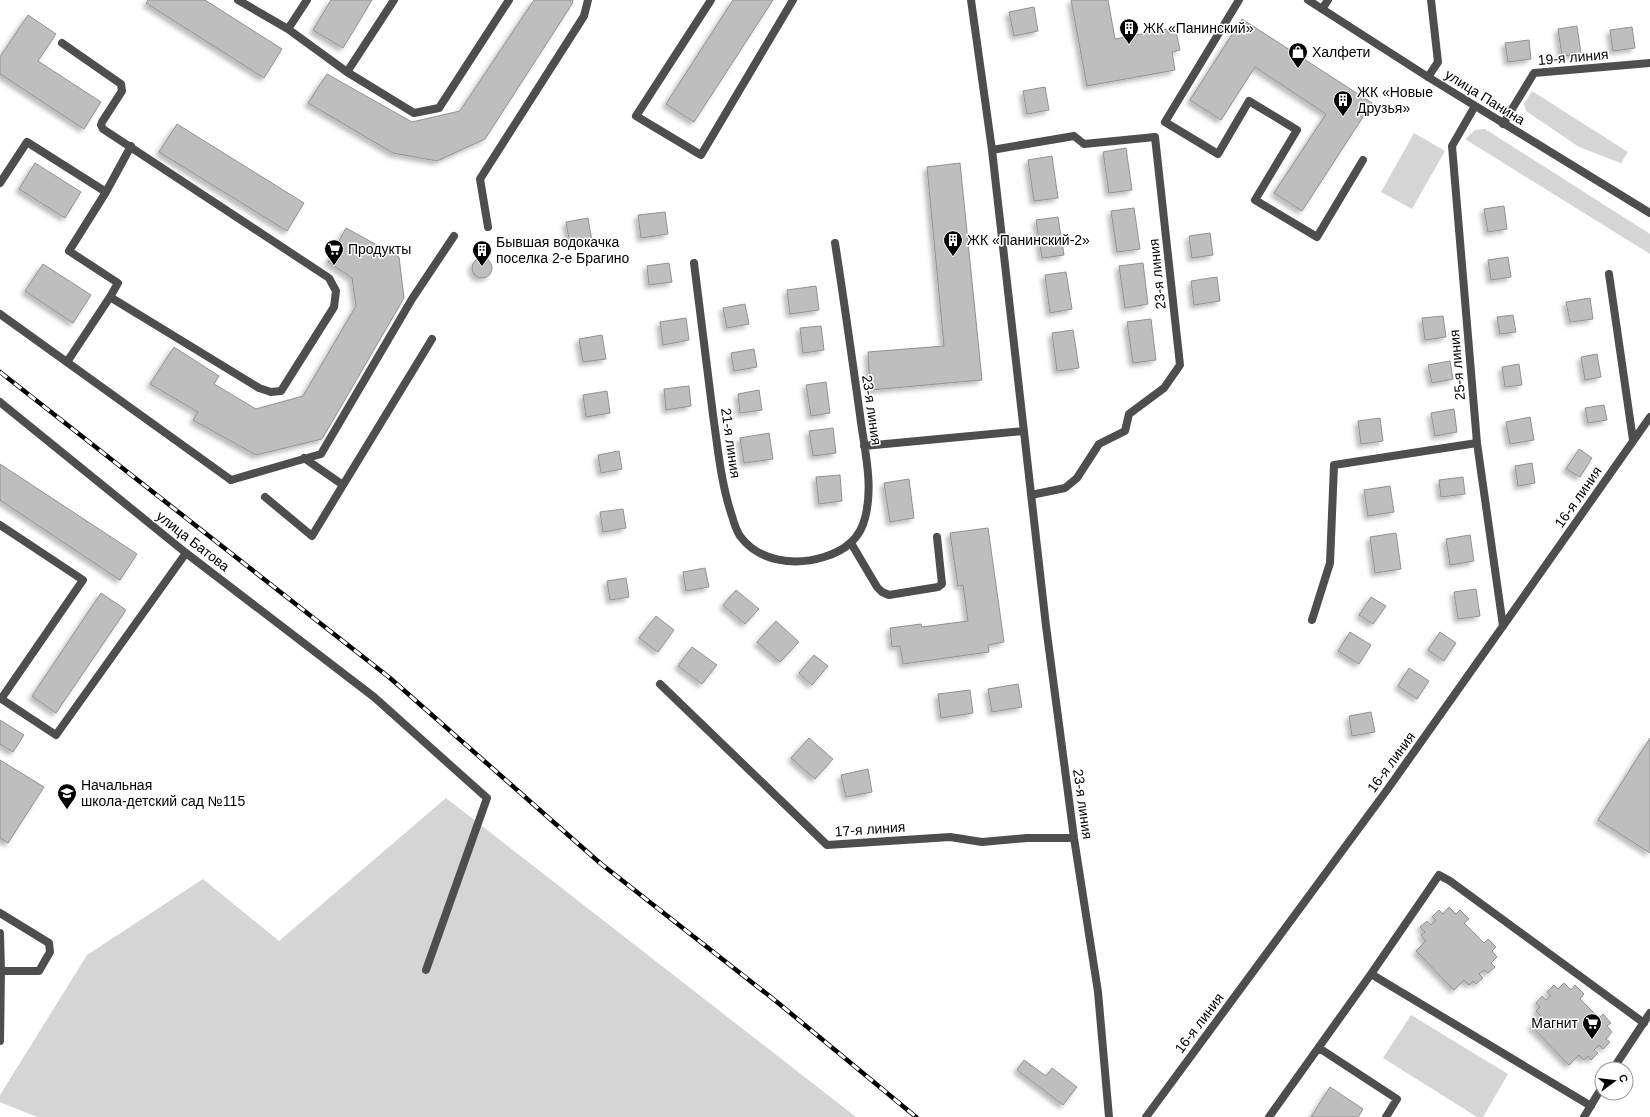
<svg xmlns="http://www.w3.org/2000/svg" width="1650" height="1117" viewBox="0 0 1650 1117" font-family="Arial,sans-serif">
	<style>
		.green { fill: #d5d5d5 }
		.building { fill: #bebebe; stroke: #929292; filter: url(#shadow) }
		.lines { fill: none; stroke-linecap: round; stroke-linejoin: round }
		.service { stroke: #4e4e4e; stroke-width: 8 }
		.minor { stroke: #4e4e4e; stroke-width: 8 }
		.tertiary { stroke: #4e4e4e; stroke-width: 8 }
		.rail-casing { stroke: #000; stroke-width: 4.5 }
		.rail { stroke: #fff; stroke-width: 3; stroke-dasharray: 9; stroke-linecap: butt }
		.labels { text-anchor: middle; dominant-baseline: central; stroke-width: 3; stroke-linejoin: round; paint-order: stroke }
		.poi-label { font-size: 14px; fill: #000; stroke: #fff; text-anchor: start }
		.street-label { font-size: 14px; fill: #000; stroke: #fff }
	</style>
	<defs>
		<filter id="shadow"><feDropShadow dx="-3.5" dy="3.5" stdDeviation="2" flood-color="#0004"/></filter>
	</defs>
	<rect width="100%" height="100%" fill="#fff"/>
	<!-- green -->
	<path class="green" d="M 1532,91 L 1628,152 L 1621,163 L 1579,147 L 1526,111 L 1524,104 Z
		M 1485,129 L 1650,234 L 1650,254 L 1465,139 L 1475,130 Z
		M 1414,133 L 1445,151 L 1412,209 L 1381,192 Z
		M 446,798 L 856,1117 L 37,1117 L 0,1102 L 0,1095 L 87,955 L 203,879 L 279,941 Z
		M 1411,1015 L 1508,1074 L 1483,1117 L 1477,1117 L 1383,1058 Z"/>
	<!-- building -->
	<path class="building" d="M 148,0 L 205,0 L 282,49 L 264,78 L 146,3 Z
		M 331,0 L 372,0 L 343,48 L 313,30 Z
		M 534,0 L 573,0 L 572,4 L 485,139 L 437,161 L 393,153 L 308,103 L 327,74 L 412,122 L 460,111 Z
		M 733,0 L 773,0 L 694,122 L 666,104 Z
		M 1071,0 L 1108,0 L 1115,39 L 1168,29 L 1168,33 L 1176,31 L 1180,50 L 1172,52 L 1175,70 L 1087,86 Z
		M 1034,7 L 1038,31 L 1014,36 L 1009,12 Z
		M 28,15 L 56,34 L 38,61 L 101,102 L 84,129 L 0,74 L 0,57 Z
		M 1242,19 L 1372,103 L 1302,211 L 1274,193 L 1326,114 L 1255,67 L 1221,120 L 1190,100 Z
		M 1577,26 L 1581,54 L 1562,56 L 1558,29 Z
		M 1632,27 L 1635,48 L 1613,51 L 1610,30 Z
		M 1529,40 L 1531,59 L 1508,62 L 1505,43 Z
		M 1045,87 L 1049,110 L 1027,114 L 1023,91 Z
		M 177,124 L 304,203 L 287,231 L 159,152 Z
		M 1126,148 L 1132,190 L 1109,193 L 1103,152 Z
		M 1052,156 L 1058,198 L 1034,201 L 1028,160 Z
		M 35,163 L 81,192 L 65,218 L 19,189 Z
		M 960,163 L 982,380 L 870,390 L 868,352 L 944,346 L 927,167 Z
		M 1504,206 L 1507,229 L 1488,232 L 1484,209 Z
		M 1134,208 L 1140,249 L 1117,252 L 1111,211 Z
		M 665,212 L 668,234 L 641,238 L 638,215 Z
		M 1058,217 L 1064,255 L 1042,258 L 1036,220 Z
		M 588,218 L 592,241 L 570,244 L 566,222 Z
		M 346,228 L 399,257 L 404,298 L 322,439 L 256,455 L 193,420 L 198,412 L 150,384 L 174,347 L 219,376 L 214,384 L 256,409 L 303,396 L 356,306 L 352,278 L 328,262 Z
		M 1210,233 L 1213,255 L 1192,258 L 1189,236 Z
		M 1508,257 L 1511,277 L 1491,280 L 1488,260 Z
		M472 268a10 10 0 1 1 20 0a10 10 0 1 1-20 0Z
		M 669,263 L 672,282 L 649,285 L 647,266 Z
		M 1143,263 L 1148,304 L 1125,308 L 1119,266 Z
		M 43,264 L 91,295 L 73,323 L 25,291 Z
		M 1066,272 L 1072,309 L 1050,313 L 1045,275 Z
		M 1217,277 L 1220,301 L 1194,305 L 1191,281 Z
		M 816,286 L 819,310 L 790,314 L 787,290 Z
		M 1590,298 L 1593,319 L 1570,322 L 1566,302 Z
		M 745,304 L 749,324 L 727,328 L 723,308 Z
		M 1513,315 L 1516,332 L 1500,334 L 1497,317 Z
		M 1443,316 L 1446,337 L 1425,340 L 1422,318 Z
		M 686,318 L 689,340 L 663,345 L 660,322 Z
		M 1151,319 L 1156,360 L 1133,363 L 1127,322 Z
		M 821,326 L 824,350 L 803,353 L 800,328 Z
		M 1073,330 L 1079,368 L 1057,371 L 1052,333 Z
		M 602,335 L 606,359 L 583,362 L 579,339 Z
		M 754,349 L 757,367 L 734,371 L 731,353 Z
		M 1597,354 L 1601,377 L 1585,380 L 1581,357 Z
		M 1450,361 L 1453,379 L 1432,383 L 1428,365 Z
		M 1519,364 L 1522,385 L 1505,387 L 1502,367 Z
		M 826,382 L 830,413 L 811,416 L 806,385 Z
		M 689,386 L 691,406 L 666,410 L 664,389 Z
		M 759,390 L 762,410 L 740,413 L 738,394 Z
		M 607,391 L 610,413 L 586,417 L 583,395 Z
		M 1604,405 L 1607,420 L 1588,423 L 1585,408 Z
		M 1454,409 L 1457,432 L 1435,436 L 1431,413 Z
		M 1530,417 L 1534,440 L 1510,444 L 1506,422 Z
		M 1380,418 L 1383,441 L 1361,444 L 1358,421 Z
		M 833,428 L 836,453 L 813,456 L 809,431 Z
		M 769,433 L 773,459 L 744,463 L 740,438 Z
		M 1579,449 L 1592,458 L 1580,477 L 1566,469 Z
		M 619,451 L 622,469 L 601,473 L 598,455 Z
		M 1532,463 L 1535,483 L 1518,486 L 1515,466 Z
		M 0,464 L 137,554 L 120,580 L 0,500 Z
		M 840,475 L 842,501 L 819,504 L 816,477 Z
		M 1463,477 L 1465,494 L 1441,497 L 1439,480 Z
		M 909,479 L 914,518 L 890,522 L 884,483 Z
		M 1390,486 L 1394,512 L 1368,516 L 1364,490 Z
		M 623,509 L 626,528 L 603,532 L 600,512 Z
		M 988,528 L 1004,642 L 988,645 L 989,652 L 903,664 L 900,646 L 892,647 L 890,628 L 921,624 L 922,627 L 968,621 L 963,585 L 958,586 L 950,533 Z
		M 1396,533 L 1401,569 L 1375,573 L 1370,537 Z
		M 1470,535 L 1474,561 L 1450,565 L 1446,539 Z
		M 705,568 L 709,587 L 686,591 L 683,572 Z
		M 626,578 L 629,597 L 610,600 L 607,581 Z
		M 1476,589 L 1480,616 L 1458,619 L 1454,592 Z
		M 736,590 L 759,609 L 745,624 L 723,605 Z
		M 101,593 L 126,610 L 56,713 L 32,696 Z
		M 1371,597 L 1386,606 L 1373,624 L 1359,615 Z
		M 656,616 L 674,630 L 658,652 L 639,638 Z
		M 776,621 L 799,642 L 780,662 L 757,642 Z
		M 1350,632 L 1371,645 L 1359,664 L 1338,651 Z
		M 1440,632 L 1456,643 L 1444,661 L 1428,650 Z
		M 692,647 L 717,665 L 702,684 L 678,666 Z
		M 814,655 L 828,666 L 812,685 L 799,673 Z
		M 1409,668 L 1429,681 L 1417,699 L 1398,686 Z
		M 1018,684 L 1022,707 L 992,712 L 988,689 Z
		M 970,690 L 973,713 L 941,718 L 938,694 Z
		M 1371,712 L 1375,732 L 1352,736 L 1349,716 Z
		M 0,720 L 24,735 L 13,752 L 0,744 Z
		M 809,738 L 833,759 L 815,779 L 791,758 Z
		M 1650,738 L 1650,853 L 1598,820 Z
		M 0,760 L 44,787 L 8,843 L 0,838 Z
		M 868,769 L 872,792 L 846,797 L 841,775 Z
		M 1449,907 L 1456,914 L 1460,910 L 1469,919 L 1464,923 L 1484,943 L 1488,939 L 1496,947 L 1492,951 L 1497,957 L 1491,963 L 1495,967 L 1488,973 L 1484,970 L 1479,974 L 1483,978 L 1476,984 L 1473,981 L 1469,985 L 1464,980 L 1454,990 L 1416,951 L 1426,941 L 1421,935 L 1425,932 L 1420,927 L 1427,921 L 1431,925 L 1436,920 L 1432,917 L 1439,910 L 1443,914 Z
		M 1564,983 L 1571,990 L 1575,985 L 1584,994 L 1580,999 L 1599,1018 L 1603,1014 L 1611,1023 L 1607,1026 L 1612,1032 L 1606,1039 L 1610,1042 L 1603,1049 L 1599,1045 L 1594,1050 L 1598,1053 L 1591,1060 L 1588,1056 L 1584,1060 L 1579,1055 L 1569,1065 L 1531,1026 L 1541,1016 L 1536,1011 L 1540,1007 L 1536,1003 L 1542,996 L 1546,1000 L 1551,996 L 1547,992 L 1554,985 L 1558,989 Z
		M 1024,1060 L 1046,1076 L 1052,1068 L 1077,1087 L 1063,1105 L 1017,1070 Z
		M 1330,1087 L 1363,1109 L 1358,1117 L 1311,1117 Z"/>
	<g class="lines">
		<!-- service -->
		<path class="service" d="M 238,0 L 288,29 L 307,0
			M 394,0 L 347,72 L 414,113 L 439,108 L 509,0
			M 711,0 L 636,116 L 701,155 L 793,0
			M 1322,9 L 1328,0
			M 288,29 L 347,72
			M 62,43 L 121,84 L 122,91 L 102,122 L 101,125 L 103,129 L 329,278 L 336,291 L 334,307 L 281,391 L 271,392 L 259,388 L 110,297 L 67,362
			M 0,183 L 27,142 L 106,192
			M 488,227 L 480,179 L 584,16 L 588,0
			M 110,297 L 118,283 L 69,251 L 106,192 L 131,146
			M 304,458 L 343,485
			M 231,480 L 321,454 L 412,299 L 454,236
			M 265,497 L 312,536 L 432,339
			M 0,525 L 83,580 L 1,699
			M 851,543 L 877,587 L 882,592 L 889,595 L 938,587 L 942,584 L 937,537
			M 1312,620 L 1330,563 L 1334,465 L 1477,443
			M 0,698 L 56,735 L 186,553
			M 0,913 L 49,943 L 50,952 L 39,971 L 1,971 L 0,933
			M 1371,974 L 1439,875 L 1450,881 L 1644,1023
			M 0,1041 L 1,971
			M 1319,1048 L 1397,1099 L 1386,1117
			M 1269,1117 L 1371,974 L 1591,1106"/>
		<!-- minor -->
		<path class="minor" d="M 971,0 L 992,150 L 1046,626 L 1074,838 L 1098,992 L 1109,1117
			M 1239,0 L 1165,122 L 1218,154 L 1249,101 L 1297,130 L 1255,200 L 1317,237 L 1363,160
			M 1428,77 L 1438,62 L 1431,0
			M 1475,106 L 1452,146 L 1477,443 L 1503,626
			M 1503,124 L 1534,73 L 1650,63
			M 992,150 L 1074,136 L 1084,144 L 1155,137 L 1180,365 L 1164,388 L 1129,414 L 1125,431 L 1099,444 L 1077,478 L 1065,488 L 1031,495
			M 694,263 C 700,314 707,364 713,415 C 718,449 721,484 732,516 C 734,523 736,530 740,536 C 759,562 795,566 824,557 C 844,551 860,539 865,518 C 874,485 864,448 860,415 C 852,358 844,300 835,243
			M 1609,274 L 1633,440
			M 0,314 L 231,480
			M 0,402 L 186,553 L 374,697 L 487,798 L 426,970
			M 864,446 L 1024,431
			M 660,684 L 827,845 L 950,837 L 982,842 L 1027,838 L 1074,838
			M 1613,1069 L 1650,1013
			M 1146,1117 L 1387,790 L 1503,626 L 1650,417
			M 1584,1117 L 1602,1087"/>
		<!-- tertiary -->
		<path class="tertiary" d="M 1308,0 L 1428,77 L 1650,213"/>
		<!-- rail casing -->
		<g class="rail-casing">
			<path id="rail" d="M 0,372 L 390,678 L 600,863 L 777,1002 L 916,1117"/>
		</g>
		<!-- rail -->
		<use href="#rail" class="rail"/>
	</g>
	<!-- icons -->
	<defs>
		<g id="building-pin" transform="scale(1)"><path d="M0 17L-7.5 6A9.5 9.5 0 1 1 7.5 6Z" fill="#000" stroke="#fff"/><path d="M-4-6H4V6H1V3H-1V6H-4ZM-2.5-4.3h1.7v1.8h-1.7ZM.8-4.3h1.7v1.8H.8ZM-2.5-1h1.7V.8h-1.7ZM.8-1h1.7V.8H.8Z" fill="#fff"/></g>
		<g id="shop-pin" transform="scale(1)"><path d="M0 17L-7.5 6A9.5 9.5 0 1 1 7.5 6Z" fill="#000" stroke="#fff"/><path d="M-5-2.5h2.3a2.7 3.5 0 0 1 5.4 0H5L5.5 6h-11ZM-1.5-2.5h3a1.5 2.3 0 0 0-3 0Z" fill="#fff"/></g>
		<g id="supermarket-pin" transform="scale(1)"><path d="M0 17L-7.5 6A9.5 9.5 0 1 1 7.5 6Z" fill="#000" stroke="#fff"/><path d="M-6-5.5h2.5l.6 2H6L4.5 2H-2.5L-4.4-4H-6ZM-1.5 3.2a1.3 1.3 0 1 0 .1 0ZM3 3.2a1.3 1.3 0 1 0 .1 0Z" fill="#fff"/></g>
		<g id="school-pin" transform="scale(1)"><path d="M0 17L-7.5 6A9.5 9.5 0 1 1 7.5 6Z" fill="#000" stroke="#fff"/><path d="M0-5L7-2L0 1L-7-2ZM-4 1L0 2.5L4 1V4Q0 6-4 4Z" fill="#fff"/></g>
	</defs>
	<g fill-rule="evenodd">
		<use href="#building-pin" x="1129" y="28"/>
		<use href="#shop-pin" x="1298" y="52"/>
		<use href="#building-pin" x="1343" y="100"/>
		<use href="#building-pin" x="953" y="240"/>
		<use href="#supermarket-pin" x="334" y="249"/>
		<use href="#building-pin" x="482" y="250"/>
		<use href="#school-pin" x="67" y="793"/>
		<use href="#supermarket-pin" x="1592" y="1023"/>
	</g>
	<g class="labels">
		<!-- poi labels -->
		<g class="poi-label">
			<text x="1143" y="28">ЖК «Панинский»</text>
			<text x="1312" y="52">Халфети</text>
			<text x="1357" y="92">ЖК «Новые<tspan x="1357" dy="16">Друзья»</tspan></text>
			<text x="967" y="240">ЖК «Панинский-2»</text>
			<text x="496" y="242">Бывшая водокачка<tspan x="496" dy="16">поселка 2-е Брагино</tspan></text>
			<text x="348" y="249">Продукты</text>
			<text x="81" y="785">Начальная<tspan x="81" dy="16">школа-детский сад №115</tspan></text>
			<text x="1578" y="1023" text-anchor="end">Магнит</text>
		</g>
		<!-- street labels -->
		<g class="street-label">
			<text transform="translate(1573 57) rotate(-5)">19-я линия</text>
			<text transform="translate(1485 97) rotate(32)">улица Панина</text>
			<text transform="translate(1157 274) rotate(-96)">23-я линия</text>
			<text transform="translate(1457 365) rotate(-95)">25-я линия</text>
			<text transform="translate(872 410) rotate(82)">23-я линия</text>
			<text transform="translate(731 443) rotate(82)">21-я линия</text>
			<text transform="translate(1578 497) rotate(-55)">16-я линия</text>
			<text transform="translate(193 541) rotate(38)">улица Батова</text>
			<text transform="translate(1391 762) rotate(-54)">16-я линия</text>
			<text transform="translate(1083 804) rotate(82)">23-я линия</text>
			<text transform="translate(870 829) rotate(-4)">17-я линия</text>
			<text transform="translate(1199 1023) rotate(-53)">16-я линия</text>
		</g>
	</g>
	<!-- north arrow -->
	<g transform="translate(1614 1081) rotate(75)"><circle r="19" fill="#ffffff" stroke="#999999"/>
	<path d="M0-3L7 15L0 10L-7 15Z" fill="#000000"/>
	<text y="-6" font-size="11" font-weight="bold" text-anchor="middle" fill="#000000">С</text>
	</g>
</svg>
